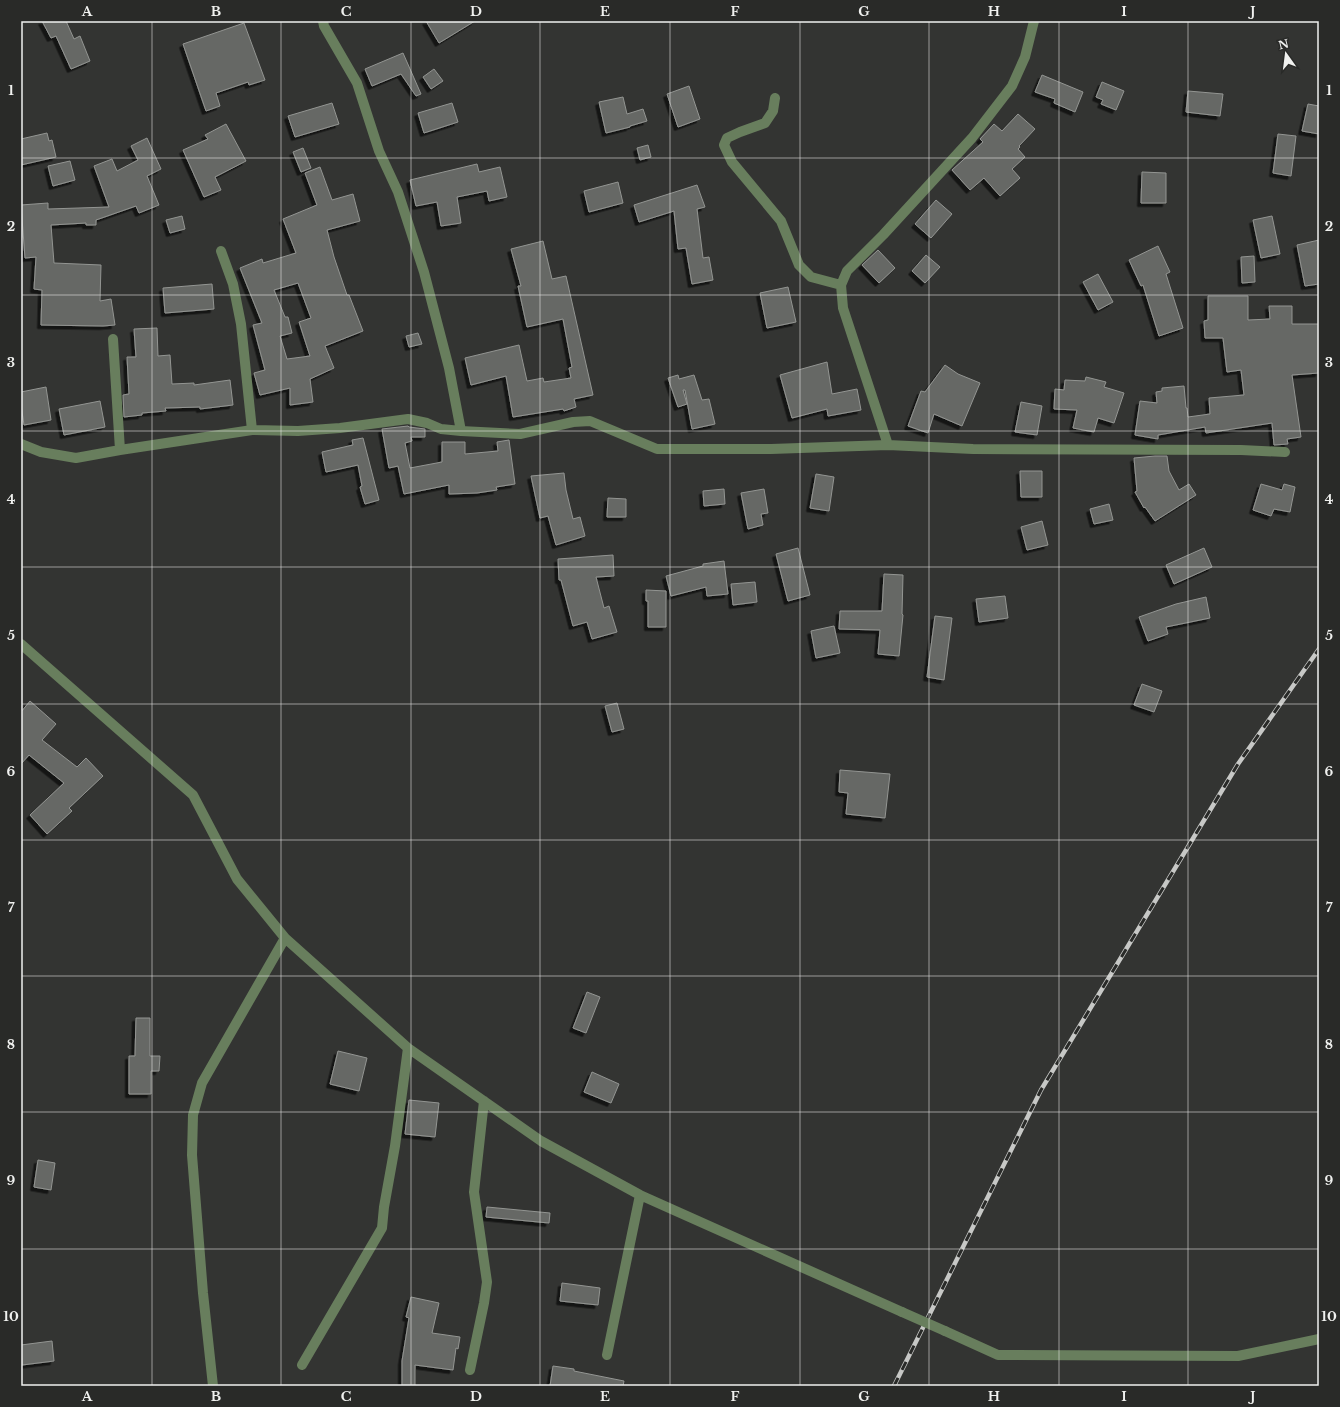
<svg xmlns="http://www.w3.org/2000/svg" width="1340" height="1407" viewBox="0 0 1340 1407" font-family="'Libre Baskerville',serif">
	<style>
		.building { fill: #666865; stroke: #939592; fill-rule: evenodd; filter: url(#shadow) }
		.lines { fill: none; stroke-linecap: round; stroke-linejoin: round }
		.minor { stroke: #687e5d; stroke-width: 10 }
		.rail-casing { stroke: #c7c8c6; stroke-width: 4.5 }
		.rail { stroke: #292a28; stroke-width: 3; stroke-dasharray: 9; stroke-linecap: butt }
		.minor-bridge { stroke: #687e5d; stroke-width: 10 }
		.grid { fill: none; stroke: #f0f1ef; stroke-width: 1; stroke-opacity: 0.55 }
		.neatline { fill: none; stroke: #f0f1ef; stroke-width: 1.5 }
		.grid-label { font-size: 13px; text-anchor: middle; font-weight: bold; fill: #f0f1ef }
	</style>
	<defs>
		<filter id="shadow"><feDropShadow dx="-3.5" dy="3.5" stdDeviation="0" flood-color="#0009"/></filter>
	</defs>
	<rect width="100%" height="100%" fill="#333432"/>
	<!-- building -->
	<path class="building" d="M 42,21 L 66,21 L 74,39 L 80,36 L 90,61 L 71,69 L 56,36 L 51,38 Z
		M 426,21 L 475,21 L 439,43 Z
		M 244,23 L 265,80 L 249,85 L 248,82 L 216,93 L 220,106 L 206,111 L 183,44 Z
		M 403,53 L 421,94 L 416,96 L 401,74 L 372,86 L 365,69 Z
		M 434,69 L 443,81 L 431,89 L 423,77 Z
		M 1042,75 L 1083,92 L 1075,112 L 1054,103 L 1055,99 L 1035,92 Z
		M 1102,82 L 1124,91 L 1116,110 L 1101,104 L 1103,100 L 1096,97 Z
		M 689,86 L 700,119 L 678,127 L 667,94 Z
		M 1188,91 L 1223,94 L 1220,116 L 1186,112 Z
		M 623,97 L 627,114 L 643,109 L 647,121 L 630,126 L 630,127 L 606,133 L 599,102 Z
		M 332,103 L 339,124 L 295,137 L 288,116 Z
		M 452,103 L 458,122 L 424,133 L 418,113 Z
		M 1308,104 L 1319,106 L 1319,134 L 1302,131 Z
		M 1018,114 L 1035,129 L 1019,146 L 1020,147 L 1018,149 L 1025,157 L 1012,169 L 1020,178 L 1000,196 L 984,178 L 970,190 L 952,170 L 983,142 L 980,139 L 994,124 L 1002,131 Z
		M 226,124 L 246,161 L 215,177 L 221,190 L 204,197 L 183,150 L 208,139 L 205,135 Z
		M 47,133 L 49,141 L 52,140 L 56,157 L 21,165 L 21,139 Z
		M 1278,134 L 1296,136 L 1291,176 L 1273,173 Z
		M 147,138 L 161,169 L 147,176 L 159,205 L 139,213 L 136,206 L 96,220 L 96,225 L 86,225 L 86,223 L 51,225 L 54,263 L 101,265 L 100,301 L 111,299 L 115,325 L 103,326 L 41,325 L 42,290 L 34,289 L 36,257 L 25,258 L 21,205 L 48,203 L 48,209 L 109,207 L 94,166 L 112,159 L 117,171 L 138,160 L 131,146 Z
		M 648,145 L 651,157 L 640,160 L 637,148 Z
		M 303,148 L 311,168 L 301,172 L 293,152 Z
		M 70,161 L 75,180 L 53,186 L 48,166 Z
		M 477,164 L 479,172 L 500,167 L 507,197 L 489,201 L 487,191 L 457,197 L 461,223 L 441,226 L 437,202 L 416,206 L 410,180 Z
		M 320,167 L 332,200 L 353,194 L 360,221 L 327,230 L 334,257 L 347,295 L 349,295 L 363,331 L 325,346 L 334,368 L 310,379 L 313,402 L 290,405 L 290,388 L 260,395 L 254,373 L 265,370 L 253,325 L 262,323 L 240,268 L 262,259 L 263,263 L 296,253 L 283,219 L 317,205 L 305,173 ZM 298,283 L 311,318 L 299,322 L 310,356 L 287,359 L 280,336 L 292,333 L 288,317 L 285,317 L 274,290 Z
		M 1142,172 L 1166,173 L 1166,203 L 1141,203 Z
		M 618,182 L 623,203 L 589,212 L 584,191 Z
		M 697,185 L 705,207 L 697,209 L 703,258 L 709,257 L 713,280 L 692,284 L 686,248 L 678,249 L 674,211 L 639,222 L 634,205 Z
		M 936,200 L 952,214 L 931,238 L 915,224 Z
		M 182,216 L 185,229 L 170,233 L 166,220 Z
		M 1272,216 L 1280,254 L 1261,258 L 1253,220 Z
		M 1319,240 L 1319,284 L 1305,286 L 1297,245 Z
		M 543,241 L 552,279 L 566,276 L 593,395 L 574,399 L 576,407 L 564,411 L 563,409 L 513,417 L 506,376 L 471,385 L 465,358 L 519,345 L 527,381 L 543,378 L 544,382 L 571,378 L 569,368 L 572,367 L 563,319 L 527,327 L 518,286 L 521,286 L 511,249 Z
		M 1158,246 L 1170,272 L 1166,274 L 1183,328 L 1159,336 L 1143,285 L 1141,286 L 1129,260 Z
		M 878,250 L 895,268 L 879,283 L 862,265 Z
		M 926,255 L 940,267 L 925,283 L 912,271 Z
		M 1254,256 L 1255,282 L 1242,283 L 1241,257 Z
		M 1098,274 L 1113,302 L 1098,310 L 1083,282 Z
		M 212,284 L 214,309 L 165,313 L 163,288 Z
		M 788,287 L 796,322 L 767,328 L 760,293 Z
		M 1208,296 L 1248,296 L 1248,320 L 1270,319 L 1269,306 L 1292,306 L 1292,324 L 1319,324 L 1319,373 L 1292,375 L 1301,437 L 1287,439 L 1288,444 L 1274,445 L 1272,423 L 1206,433 L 1205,427 L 1158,435 L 1158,439 L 1135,435 L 1140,401 L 1157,403 L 1156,392 L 1162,391 L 1162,388 L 1184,386 L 1186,408 L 1187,408 L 1188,417 L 1210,414 L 1209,398 L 1244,395 L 1241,370 L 1227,372 L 1223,338 L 1205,338 L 1204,321 L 1208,320 Z
		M 157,328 L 158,356 L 170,355 L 172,384 L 194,383 L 194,385 L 230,380 L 233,405 L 200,409 L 200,407 L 165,408 L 166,411 L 142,413 L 142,415 L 124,417 L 123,395 L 129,394 L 127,357 L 136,357 L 134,329 Z
		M 418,333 L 422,344 L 409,347 L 406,336 Z
		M 827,362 L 832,394 L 857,389 L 861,410 L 828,416 L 827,409 L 792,418 L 780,375 Z
		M 945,365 L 958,374 L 980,383 L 962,426 L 934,414 L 928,433 L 908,426 L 921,391 L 925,392 Z
		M 678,375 L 679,379 L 694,375 L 702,400 L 709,399 L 715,424 L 692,429 L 685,390 L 683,390 L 687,404 L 678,407 L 668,378 Z
		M 1086,377 L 1106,382 L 1104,387 L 1124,393 L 1114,423 L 1098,418 L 1094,432 L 1073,428 L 1077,410 L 1054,409 L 1055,389 L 1064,390 L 1065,380 L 1085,381 Z
		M 46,387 L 51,420 L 24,425 L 21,405 L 21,392 Z
		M 100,401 L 105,427 L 64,435 L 59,409 Z
		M 1021,402 L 1042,406 L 1037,435 L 1015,432 Z
		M 408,426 L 409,427 L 425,429 L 425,437 L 411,437 L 412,441 L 405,443 L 410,468 L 442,462 L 442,442 L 465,442 L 465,454 L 498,451 L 497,442 L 509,440 L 515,484 L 496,487 L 497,490 L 477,493 L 449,494 L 449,485 L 404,494 L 398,466 L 389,468 L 382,429 Z
		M 363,438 L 379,500 L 365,504 L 360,487 L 362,486 L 358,465 L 326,472 L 322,452 L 353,445 L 352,440 Z
		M 1155,456 L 1167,456 L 1169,471 L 1179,490 L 1189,484 L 1196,495 L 1155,521 L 1145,507 L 1144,508 L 1135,492 L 1137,491 L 1134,458 Z
		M 1020,471 L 1042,471 L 1042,497 L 1021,497 Z
		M 564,473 L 566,490 L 573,519 L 580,517 L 585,536 L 556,545 L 548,516 L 540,518 L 531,476 Z
		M 816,474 L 834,477 L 829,511 L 810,508 Z
		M 1261,484 L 1282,490 L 1284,484 L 1295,487 L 1290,512 L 1274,509 L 1271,516 L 1253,510 Z
		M 724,489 L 725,504 L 704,506 L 703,491 Z
		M 764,489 L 768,513 L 761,514 L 763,525 L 748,529 L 741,493 Z
		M 608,498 L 626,499 L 626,517 L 607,517 Z
		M 1109,504 L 1113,520 L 1094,524 L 1090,509 Z
		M 1042,521 L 1048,545 L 1027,550 L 1021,527 Z
		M 798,548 L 810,595 L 788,601 L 776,554 Z
		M 1204,548 L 1212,567 L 1174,584 L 1166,565 Z
		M 613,555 L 614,576 L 596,577 L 604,608 L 609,606 L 617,632 L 592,639 L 587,622 L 573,626 L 561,580 L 559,580 L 558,559 Z
		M 724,561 L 728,594 L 707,596 L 706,587 L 671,596 L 666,576 L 703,566 L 703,564 Z
		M 884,574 L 903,575 L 902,614 L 903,615 L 899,656 L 878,654 L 880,630 L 839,629 L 840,611 L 882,611 Z
		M 755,582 L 757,602 L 733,605 L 731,584 Z
		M 646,590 L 666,591 L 666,627 L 648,627 L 648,601 L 646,601 Z
		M 1005,596 L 1008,618 L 979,622 L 976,599 Z
		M 1206,597 L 1210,618 L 1166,627 L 1168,634 L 1148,641 L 1139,617 L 1176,604 Z
		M 935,616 L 952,618 L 944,680 L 927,677 Z
		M 834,626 L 840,653 L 816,658 L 811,631 Z
		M 1142,684 L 1162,691 L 1154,712 L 1134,705 Z
		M 30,701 L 56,724 L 42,740 L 77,767 L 86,758 L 103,776 L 69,808 L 72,811 L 47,834 L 30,815 L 64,783 L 29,755 L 21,764 L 21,712 Z
		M 617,703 L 624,729 L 612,732 L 605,706 Z
		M 840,770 L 890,774 L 885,818 L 846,814 L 848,793 L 839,792 Z
		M 587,992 L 600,997 L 586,1033 L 573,1028 Z
		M 136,1018 L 150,1018 L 150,1056 L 160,1056 L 159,1071 L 151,1071 L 151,1094 L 129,1094 L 129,1056 L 135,1056 Z
		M 338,1051 L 367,1058 L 359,1091 L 330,1084 Z
		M 592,1072 L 619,1084 L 611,1103 L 584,1092 Z
		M 409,1100 L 439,1103 L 435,1137 L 405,1134 Z
		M 38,1160 L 55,1163 L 51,1190 L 34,1187 Z
		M 487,1207 L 550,1213 L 549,1223 L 486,1217 Z
		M 562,1283 L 600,1288 L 598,1305 L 560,1301 Z
		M 411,1297 L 439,1303 L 432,1333 L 460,1337 L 458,1349 L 456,1348 L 453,1370 L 415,1365 L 415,1386 L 402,1386 L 402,1361 L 409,1318 L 406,1317 Z
		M 52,1341 L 54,1361 L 22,1365 L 21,1345 Z
		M 553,1366 L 574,1369 L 574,1371 L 624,1381 L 623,1386 L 550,1386 Z"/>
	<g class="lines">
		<!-- minor -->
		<path class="minor" d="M 323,21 L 324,26 L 357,83 L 379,151 L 398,192 L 424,272 L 449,368 L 461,431
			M 775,98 L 773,111 L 765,123 L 740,132 L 727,138 L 724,145 L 732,162 L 781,221 L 799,265 L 811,277 L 841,285
			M 221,251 L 233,284 L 241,324 L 252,430
			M 113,339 L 120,450
			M 21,444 L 41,452 L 76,458 L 120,450 L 252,430 L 298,431 L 340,428 L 408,419 L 427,423 L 441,429 L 461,431 L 520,434 L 573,422 L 590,421 L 657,449 L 771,449 L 888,445 L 973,449 L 1241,450 L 1285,452
			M 888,445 L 843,308 L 841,285 L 847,271 L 883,235 L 972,138 L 1012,86 L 1025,57 L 1034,21
			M 21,644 L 193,795 L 237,879 L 285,938 L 408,1048 L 541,1141 L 640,1195 L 902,1312
			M 945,1331 L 998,1355 L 1238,1356 L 1319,1339
			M 607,1355 L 640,1195
			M 302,1365 L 382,1228 L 384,1207 L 395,1146 L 408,1048
			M 470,1370 L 484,1303 L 487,1282 L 474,1192 L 484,1101
			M 213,1386 L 203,1293 L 192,1155 L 193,1115 L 202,1083 L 285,938"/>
		<!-- rail casing -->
		<g class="rail-casing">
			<path id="rail" d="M 894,1386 L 1041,1090 L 1238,764 L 1319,649"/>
		</g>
		<!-- rail -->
		<use href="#rail" class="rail"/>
		<!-- minor-bridge -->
		<path class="minor-bridge" d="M 902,1312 L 945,1331"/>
	</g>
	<!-- grid -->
	<path class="grid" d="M 152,21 L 152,1386M 281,21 L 281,1386M 411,21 L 411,1386M 540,21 L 540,1386M 670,21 L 670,1386M 800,21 L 800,1386M 929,21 L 929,1386M 1059,21 L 1059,1386M 1188,21 L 1188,1386M 21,158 L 1319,158M 21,295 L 1319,295M 21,431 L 1319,431M 21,567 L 1319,567M 21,704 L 1319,704M 21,840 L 1319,840M 21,976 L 1319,976M 21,1112 L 1319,1112M 21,1249 L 1319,1249"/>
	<!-- border -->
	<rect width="1340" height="1407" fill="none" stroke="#292a28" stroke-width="44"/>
	<!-- north arrow -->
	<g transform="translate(1286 54) rotate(346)" stroke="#292a28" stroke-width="3" paint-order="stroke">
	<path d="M0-3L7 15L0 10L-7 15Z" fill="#f0f1ef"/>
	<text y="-6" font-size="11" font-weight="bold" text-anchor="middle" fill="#f0f1ef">N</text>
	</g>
	<rect x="22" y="22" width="1296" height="1363" class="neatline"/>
	<g class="grid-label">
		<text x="87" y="16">A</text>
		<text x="216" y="16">B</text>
		<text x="346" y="16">C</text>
		<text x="476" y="16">D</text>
		<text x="605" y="16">E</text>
		<text x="735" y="16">F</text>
		<text x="864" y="16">G</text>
		<text x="994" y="16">H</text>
		<text x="1124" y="16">I</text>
		<text x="1253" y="16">J</text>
		<text x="11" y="95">1</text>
		<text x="1329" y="95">1</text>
		<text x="11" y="231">2</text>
		<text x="1329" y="231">2</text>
		<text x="11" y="367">3</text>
		<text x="1329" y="367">3</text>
		<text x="11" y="504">4</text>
		<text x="1329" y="504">4</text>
		<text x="11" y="640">5</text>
		<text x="1329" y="640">5</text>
		<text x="11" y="776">6</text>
		<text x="1329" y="776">6</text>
		<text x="11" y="912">7</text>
		<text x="1329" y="912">7</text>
		<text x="11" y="1049">8</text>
		<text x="1329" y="1049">8</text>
		<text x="11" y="1185">9</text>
		<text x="1329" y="1185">9</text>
		<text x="11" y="1321">10</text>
		<text x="1329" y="1321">10</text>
		<text x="87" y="1401">A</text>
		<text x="216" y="1401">B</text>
		<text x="346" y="1401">C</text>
		<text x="476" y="1401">D</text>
		<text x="605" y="1401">E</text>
		<text x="735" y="1401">F</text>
		<text x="864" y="1401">G</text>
		<text x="994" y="1401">H</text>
		<text x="1124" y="1401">I</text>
		<text x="1253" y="1401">J</text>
	</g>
</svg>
